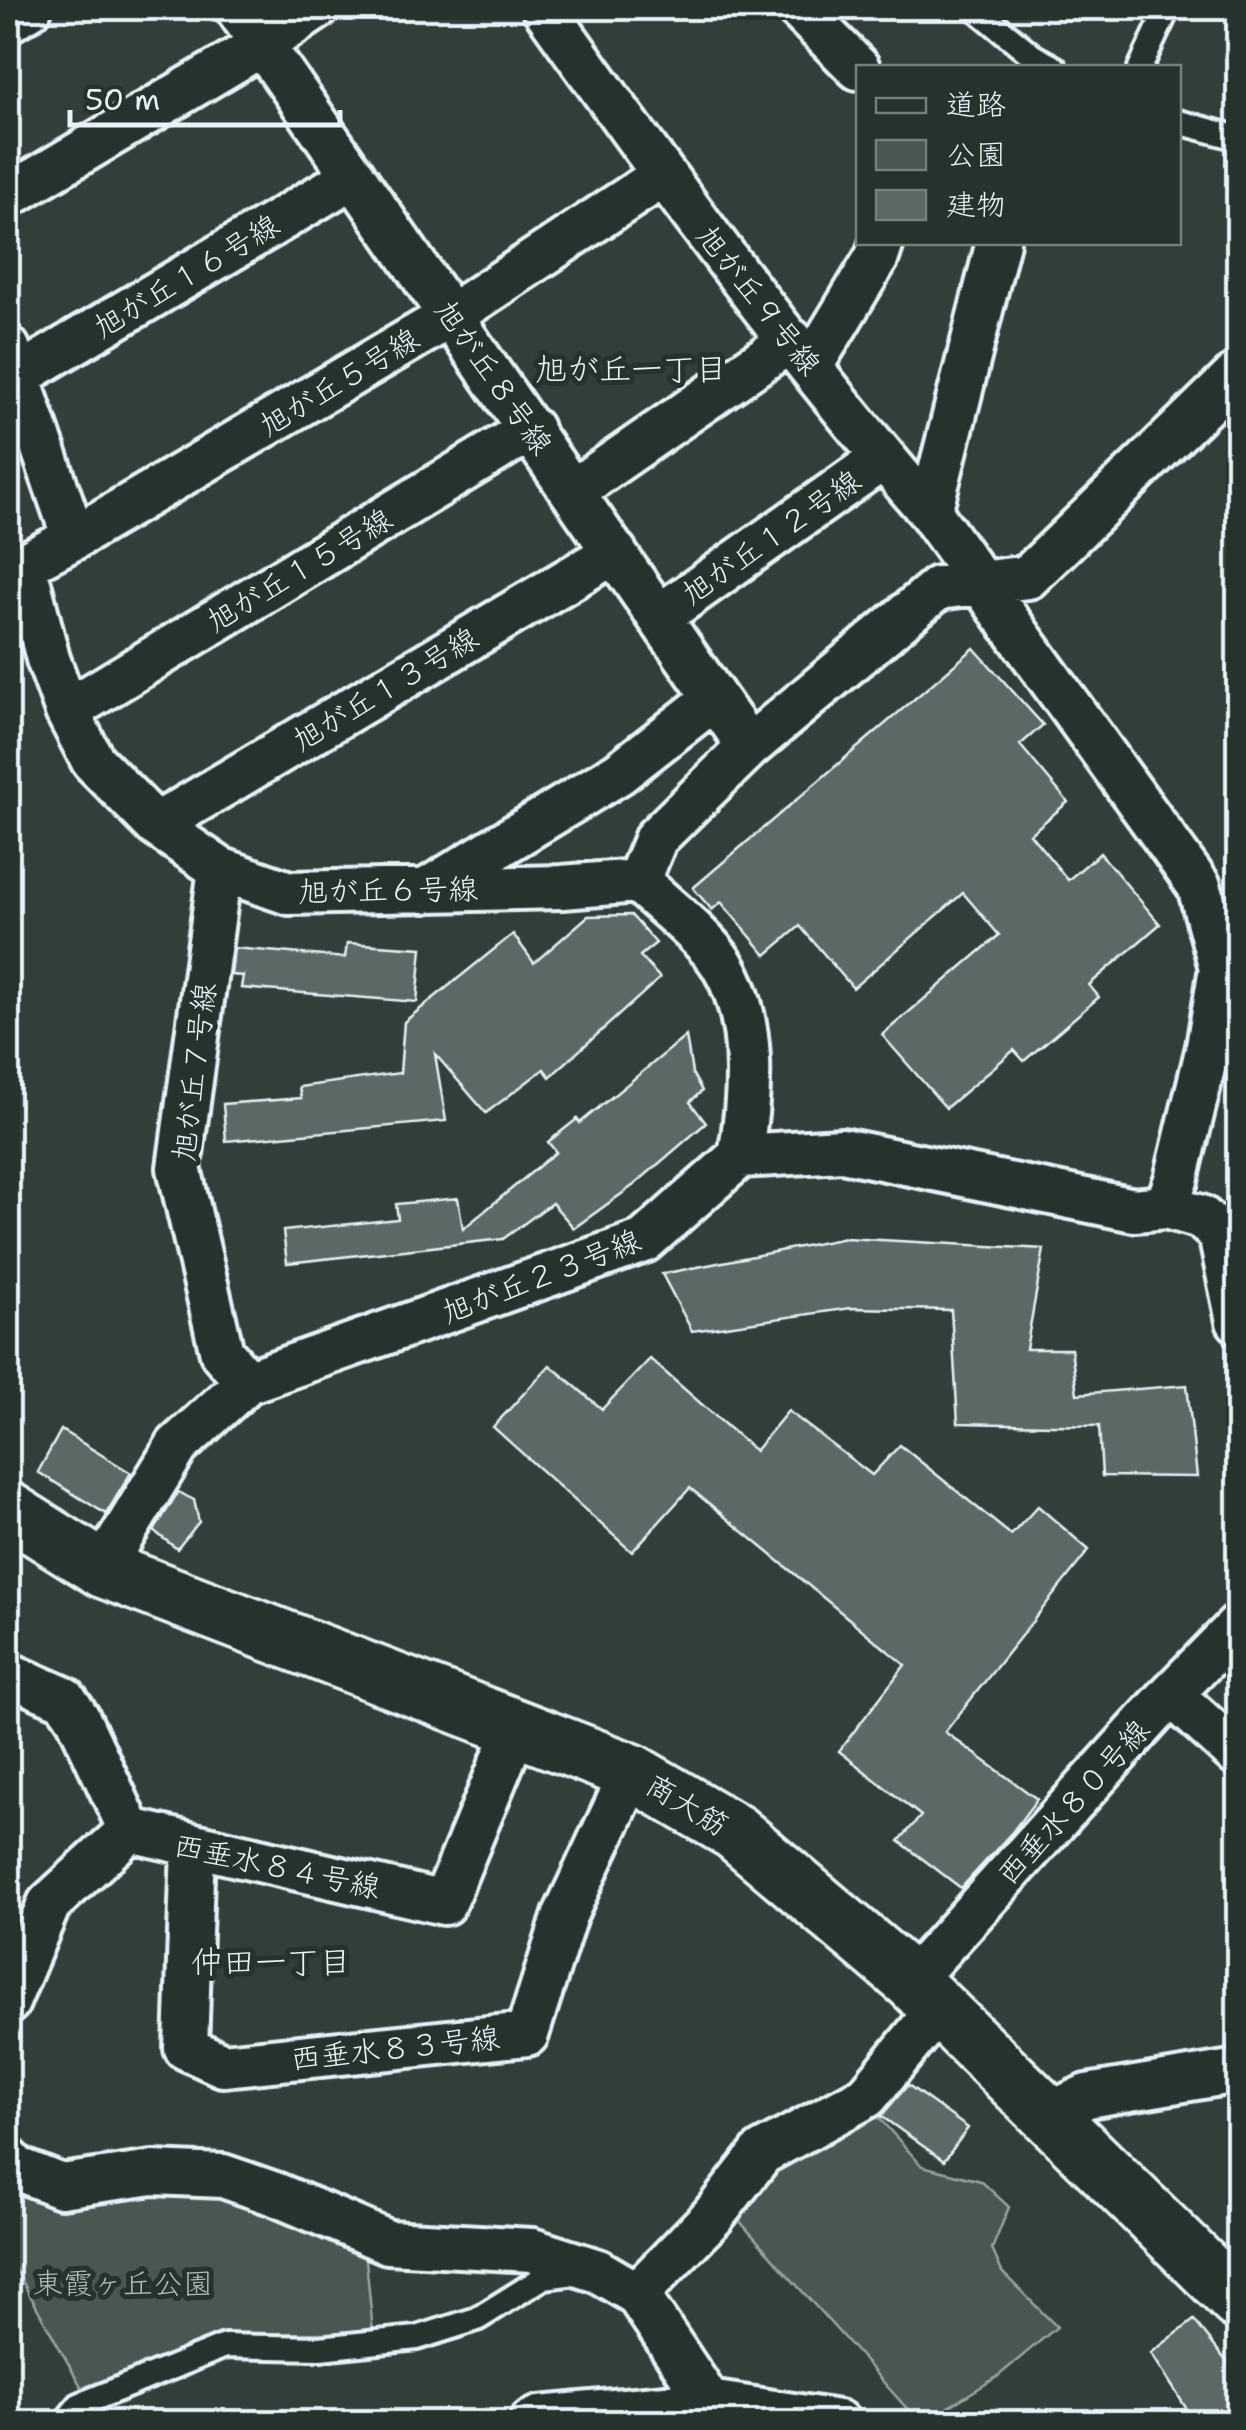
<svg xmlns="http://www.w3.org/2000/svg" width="1246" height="2430" viewBox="0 0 1246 2430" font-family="'Shantell Sans','Klee One',sans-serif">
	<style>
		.green { fill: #495651; stroke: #98a4a4; stroke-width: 2.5 }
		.building { fill: #5c6865; stroke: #e8f1f8; stroke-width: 2.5 }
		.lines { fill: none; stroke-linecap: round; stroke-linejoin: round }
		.service-casing { stroke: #e8f1f8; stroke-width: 30 }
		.minor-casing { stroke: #e8f1f8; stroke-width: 50 }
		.tertiary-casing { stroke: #e8f1f8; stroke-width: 62 }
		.service { stroke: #26332d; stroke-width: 22 }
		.minor { stroke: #26332d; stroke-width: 42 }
		.tertiary { stroke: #26332d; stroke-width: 55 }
		.labels { text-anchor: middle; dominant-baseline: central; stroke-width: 10; stroke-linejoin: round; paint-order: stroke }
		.street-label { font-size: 30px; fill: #e8f1f8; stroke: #26332d }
		.park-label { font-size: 30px; fill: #b0bbbe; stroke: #26332d }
		.neighbourhood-label { font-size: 32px; fill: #e8f1f8; stroke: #26332d }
	</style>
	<rect width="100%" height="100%" fill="#323e39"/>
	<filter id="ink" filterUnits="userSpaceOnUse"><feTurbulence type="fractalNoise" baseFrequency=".01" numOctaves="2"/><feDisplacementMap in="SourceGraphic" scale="20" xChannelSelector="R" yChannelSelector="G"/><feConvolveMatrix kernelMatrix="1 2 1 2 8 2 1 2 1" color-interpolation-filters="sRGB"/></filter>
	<g filter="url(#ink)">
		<!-- green -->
		<path class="green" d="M 871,2109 L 922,2166 L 981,2181 L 1009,2207 L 992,2249 L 1002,2272 L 1057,2327 L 997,2377 L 924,2422 L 919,2422 L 727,2207 L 797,2147 Z
			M 193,2182 L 365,2250 L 373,2332 L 227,2335 L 82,2388 L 8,2256 L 8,2183 L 32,2198 L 96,2203 Z"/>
		<!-- building -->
		<path class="building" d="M 974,648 L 1043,725 L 1020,745 L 1068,802 L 1030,834 L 1068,880 L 1100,853 L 1160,924 L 1089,985 L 1099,997 L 1024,1061 L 1014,1050 L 946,1108 L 882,1035 L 999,935 L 963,893 L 853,988 L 800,926 L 766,955 L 721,902 L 712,910 L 693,888 Z
			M 631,915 L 656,943 L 640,956 L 660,978 L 550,1077 L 544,1069 L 486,1113 L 435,1054 L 446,1121 L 226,1141 L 223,1104 L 301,1098 L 299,1087 L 400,1073 L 404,1022 L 513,934 L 534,963 L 588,916 Z
			M 347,943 L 422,948 L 417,1002 L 241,988 L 243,976 L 231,975 L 234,948 L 345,958 Z
			M 686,1036 L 692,1073 L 702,1091 L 690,1102 L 706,1123 L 634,1185 L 574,1228 L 552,1203 L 503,1239 L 287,1263 L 283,1231 L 398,1219 L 396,1204 L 458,1198 L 463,1229 L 556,1152 L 548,1142 L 577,1119 L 580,1123 Z
			M 845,1238 L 1044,1249 L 1026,1349 L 1071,1349 L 1077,1394 L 1187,1385 L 1197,1477 L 1102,1476 L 1099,1426 L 958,1423 L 951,1310 L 851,1308 L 692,1331 L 662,1274 Z
			M 650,1359 L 755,1451 L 788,1411 L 872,1475 L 900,1445 L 1011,1535 L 1038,1506 L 1089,1550 L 945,1732 L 1037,1799 L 1013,1831 L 961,1888 L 899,1841 L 921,1816 L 839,1751 L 905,1665 L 690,1488 L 632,1552 L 493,1427 L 550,1365 L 602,1409 Z
			M 61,1430 L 131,1473 L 106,1514 L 38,1472 Z
			M 178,1492 L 194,1500 L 199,1522 L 177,1549 L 154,1531 Z
			M 908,2085 L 968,2128 L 944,2161 L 881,2116 Z
			M 1194,2320 L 1238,2376 L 1238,2402 L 1210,2422 L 1195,2422 L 1151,2353 Z"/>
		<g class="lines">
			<!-- service casing -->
			<g class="service-casing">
				<path id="service" d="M 975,8 L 1033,56 L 1055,68
					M 1140,68 L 1168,8
					M 1178,122 L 1238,138
					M 65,2422 L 79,2405 L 225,2346 L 320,2348 L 417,2338 L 477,2319 L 544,2277 L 575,2273"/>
			</g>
			<!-- minor casing -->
			<g class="minor-casing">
				<path id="minor" d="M 237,8 L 749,747
					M 544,8 C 666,180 791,352 930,512 L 1199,886 L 1221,968 L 1208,1047 L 1176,1180 L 1166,1207 L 1134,1210 L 842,1150 L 740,1156
					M 798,8 L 858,68
					M 8,21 L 30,8
					M 8,196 L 263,44 L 317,8
					M 8,348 L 74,538
					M 811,366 L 877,257 L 882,242
					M 18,376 L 354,176
					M 573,491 L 791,340
					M 930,512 L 998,242
					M 24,564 L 48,659 L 67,711 L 93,761 L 156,825 L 220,869 L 289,893 L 562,887 L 638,881
					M 8,573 L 74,538 L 452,315 L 662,176
					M 660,616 L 883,458
					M 67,711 L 531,429
					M 156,825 L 615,552
					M 220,869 L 179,1168 L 222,1353 L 247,1382
					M 638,881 L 656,838 L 749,747 L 938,588 L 1028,577 L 1238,373
					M 425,891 L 619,773 L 715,698
					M 1166,1207 L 1201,1217 L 1220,1234 L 1238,1321
					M 102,1569 L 177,1446 L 247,1382 L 644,1241 L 740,1156 C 751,1094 756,1019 722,964 C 705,937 661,903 638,881
					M 8,1674 L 65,1699 L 78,1718 L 130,1830 L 444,1903 L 517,1726
					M 1171,1694 L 1238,1755
					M 193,1847 L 186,2048 L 223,2065 L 527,2034 L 565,1915 L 632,1772
					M 911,1981 L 1171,1694 L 1238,1626
					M 8,2002 L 49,1904 L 130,1830
					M 1048,2115 L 1087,2096 L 1238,2071
					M 8,2159 L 16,2168 L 61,2186 L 153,2173 L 223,2176 L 275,2194 L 388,2242 L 532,2250 L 598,2271 L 637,2294 L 709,2402
					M 637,2294 L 712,2217 L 762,2153 L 867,2096 L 939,2008
					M 531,2422 L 540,2418 L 709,2402 L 838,2422"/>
			</g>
			<!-- tertiary casing -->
			<g class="tertiary-casing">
				<path id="tertiary" d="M 8,1510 L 102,1569 L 632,1772 L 735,1832 L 911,1981 L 1238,2301"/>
			</g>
			<!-- service -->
			<use href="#service" class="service"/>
			<!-- minor -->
			<use href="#minor" class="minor"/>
			<!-- tertiary -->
			<use href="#tertiary" class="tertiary"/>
		</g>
	</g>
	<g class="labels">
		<!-- street labels -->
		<g class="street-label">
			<text transform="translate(186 276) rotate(-31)">旭が丘１６号線</text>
			<text transform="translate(759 300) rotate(52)">旭が丘９号線</text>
			<text transform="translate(494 377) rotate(55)">旭が丘８号線</text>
			<text transform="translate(339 382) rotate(-31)">旭が丘５号線</text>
			<text transform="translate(771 537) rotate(-35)">旭が丘１２号線</text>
			<text transform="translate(299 570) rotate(-31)">旭が丘１５号線</text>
			<text transform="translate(385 689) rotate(-31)">旭が丘１３号線</text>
			<text transform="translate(388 890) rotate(-1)">旭が丘６号線</text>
			<text transform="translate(194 1072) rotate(-83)">旭が丘７号線</text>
			<text transform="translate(541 1276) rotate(-21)">旭が丘２３号線</text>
			<text transform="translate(1073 1802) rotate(-48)">西垂水８０号線</text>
			<text transform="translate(687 1805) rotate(31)">商大筋</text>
			<text transform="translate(277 1866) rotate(12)">西垂水８４号線</text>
			<text transform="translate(395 2048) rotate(-6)">西垂水８３号線</text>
		</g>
		<!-- park labels -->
		<g class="park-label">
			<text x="123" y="2283">東霞ヶ丘公園</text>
		</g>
		<!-- neighbourhood labels -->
		<g class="neighbourhood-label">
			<text x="631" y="368">旭が丘一丁目</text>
			<text x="271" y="1961">仲田一丁目</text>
		</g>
	</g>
	<!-- margin -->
	<rect width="1246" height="2430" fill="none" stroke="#26332d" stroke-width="40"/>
	<rect x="20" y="20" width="1206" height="2390" fill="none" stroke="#e8f1f8" stroke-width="4" filter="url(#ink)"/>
	<!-- legend -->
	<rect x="856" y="65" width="325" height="180" fill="#26332d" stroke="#747f7e" stroke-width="2.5"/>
	<rect x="876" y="98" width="50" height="15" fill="#26332d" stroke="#747f7e" stroke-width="2.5"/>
	<text x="946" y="115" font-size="30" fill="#e8f1f8">道路</text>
	<rect x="876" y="140" width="50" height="30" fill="#495651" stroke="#747f7e" stroke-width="2.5"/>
	<text x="946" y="165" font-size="30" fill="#e8f1f8">公園</text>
	<rect x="876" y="190" width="50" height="30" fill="#5c6865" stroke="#747f7e" stroke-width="2.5"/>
	<text x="946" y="215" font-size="30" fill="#e8f1f8">建物</text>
	<!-- scale -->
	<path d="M70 110v15h270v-15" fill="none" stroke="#e8f1f8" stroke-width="5"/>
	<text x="85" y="110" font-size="30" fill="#e8f1f8" stroke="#26332d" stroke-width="8" paint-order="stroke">50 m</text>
</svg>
